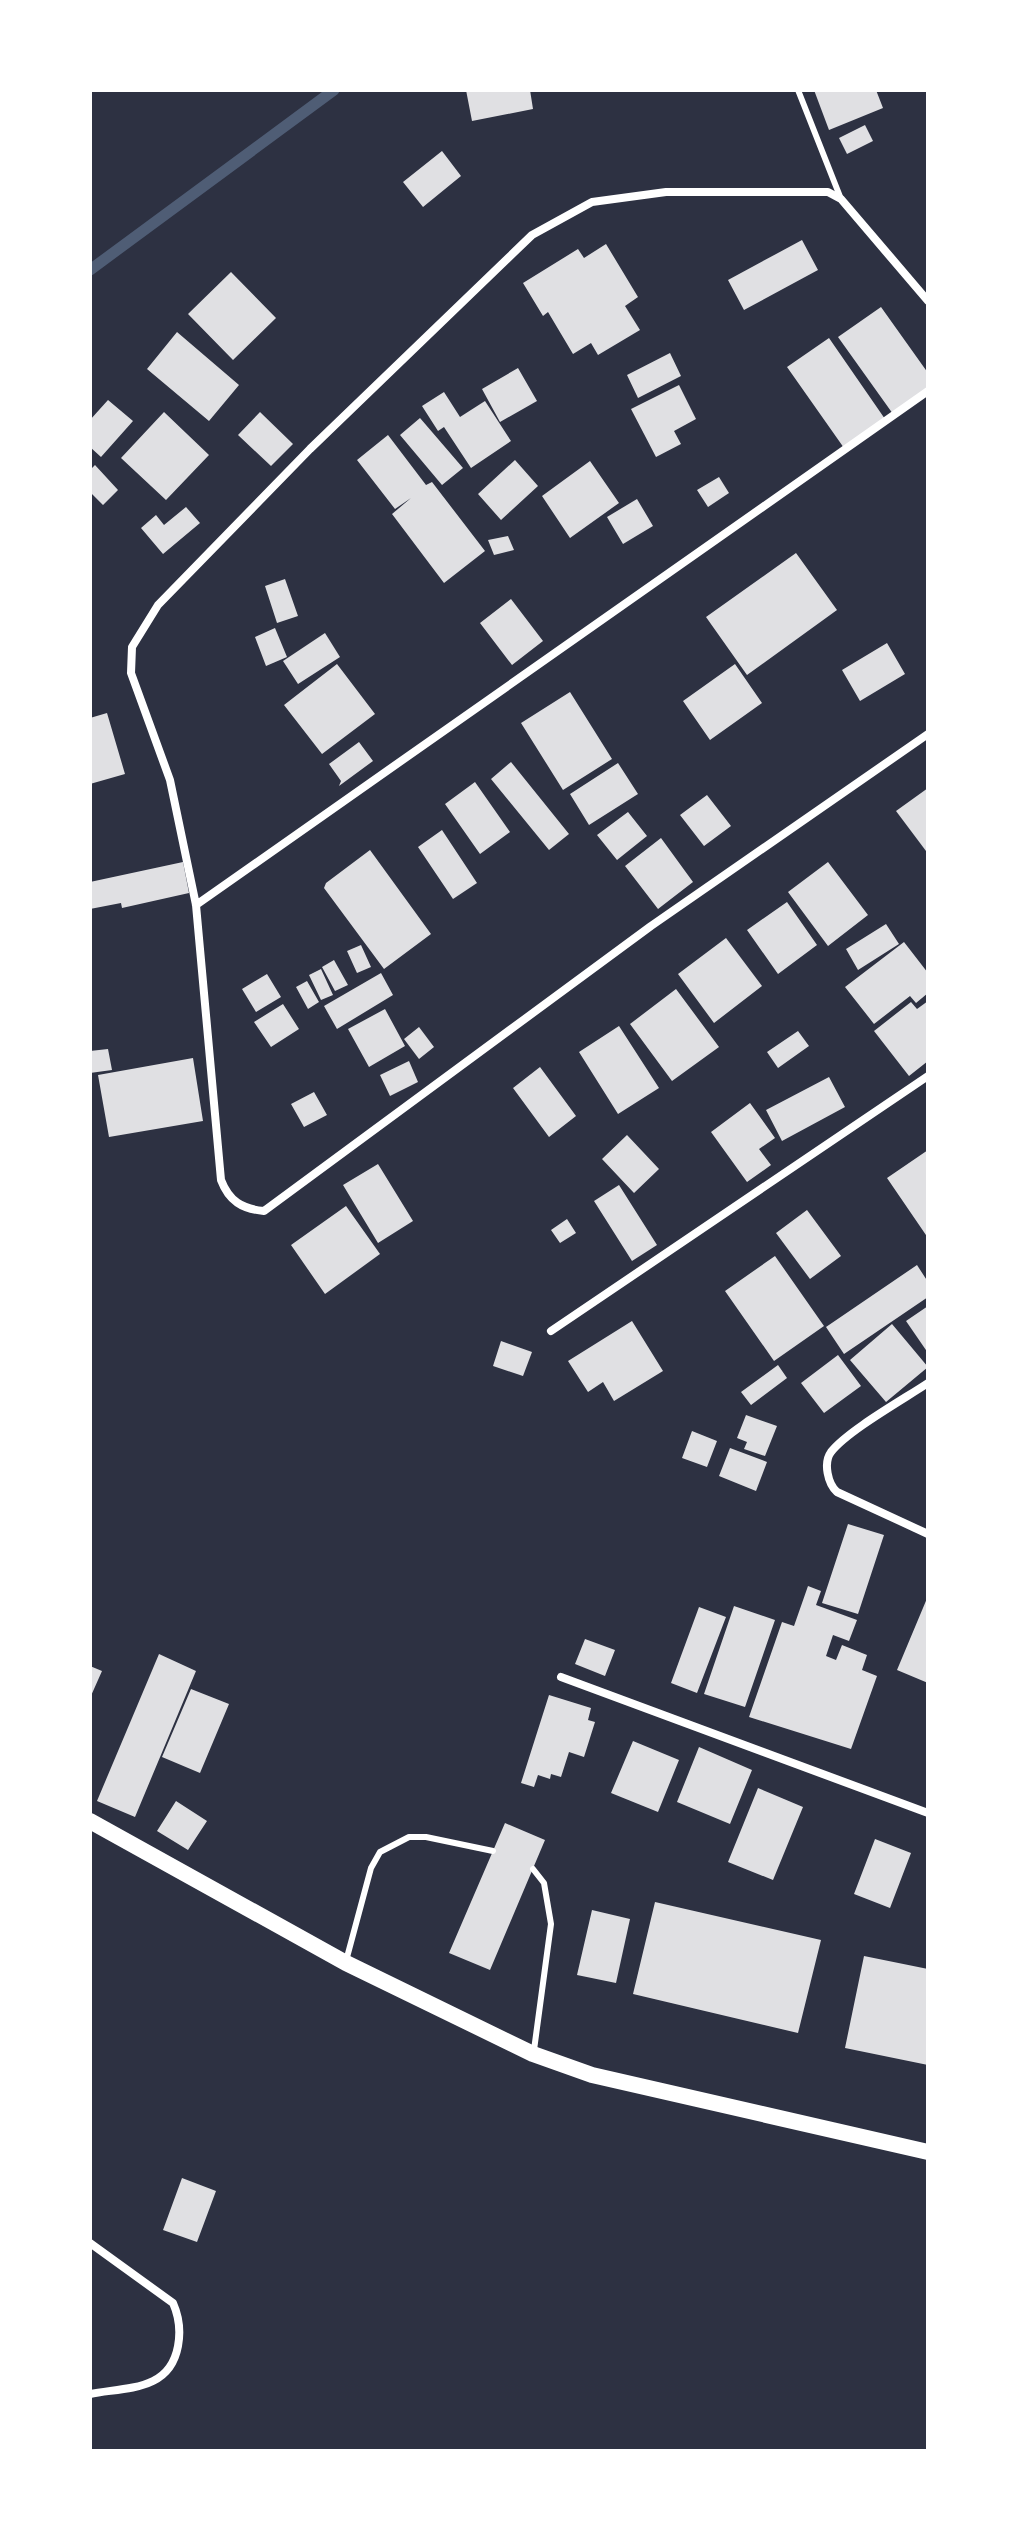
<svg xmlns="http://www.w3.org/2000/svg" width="1018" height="2541" viewBox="0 0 1018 2541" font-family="'Exo 2',sans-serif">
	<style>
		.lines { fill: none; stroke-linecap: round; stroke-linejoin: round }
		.stream { stroke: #4f5d75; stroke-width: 11 }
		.building { fill: #e0e0e3 }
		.service { stroke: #fff; stroke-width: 6 }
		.minor { stroke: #fff; stroke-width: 8 }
		.secondary { stroke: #fff; stroke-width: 16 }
	</style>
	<rect width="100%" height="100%" fill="#2d3142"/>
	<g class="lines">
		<!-- stream -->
		<path class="stream" d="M 90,270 L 334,90"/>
	</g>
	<!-- building -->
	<path class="building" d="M 466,90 L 530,90 L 533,109 L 472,121 Z
		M 814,90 L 876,90 L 883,108 L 829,130 Z
		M 865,125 L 873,141 L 847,154 L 839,138 Z
		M 442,151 L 461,176 L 423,207 L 403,182 Z
		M 802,240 L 818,270 L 744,310 L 728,280 Z
		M 606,244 L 638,297 L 625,306 L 640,330 L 598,355 L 591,343 L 573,354 L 548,312 L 543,316 L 523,283 L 578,249 L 584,258 Z
		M 231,272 L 276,318 L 233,360 L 188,314 Z
		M 881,307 L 928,373 L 928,389 L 893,414 L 838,337 Z
		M 177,332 L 239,385 L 209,421 L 147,369 Z
		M 829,338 L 885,419 L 844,448 L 787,367 Z
		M 670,353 L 681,376 L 638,398 L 627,375 Z
		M 518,368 L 537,401 L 500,422 L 482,389 Z
		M 679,385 L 696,419 L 674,431 L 681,444 L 656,457 L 631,409 Z
		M 444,392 L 460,417 L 485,401 L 511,441 L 471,468 L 444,427 L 438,431 L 422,406 Z
		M 108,400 L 133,421 L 101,457 L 90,447 L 90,420 Z
		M 164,412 L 209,455 L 166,500 L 121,458 Z
		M 260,412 L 293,444 L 271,466 L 238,435 Z
		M 420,418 L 463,468 L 442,485 L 400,435 Z
		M 388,435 L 426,485 L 432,482 L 485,551 L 444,583 L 392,514 L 411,498 L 395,509 L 357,460 Z
		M 515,460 L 538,486 L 501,520 L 478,494 Z
		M 590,461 L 619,503 L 570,538 L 542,496 Z
		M 95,465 L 118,490 L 103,505 L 90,492 L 90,470 Z
		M 719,477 L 729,493 L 708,507 L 697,490 Z
		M 637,499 L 653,526 L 623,544 L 607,517 Z
		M 186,507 L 200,523 L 163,554 L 141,528 L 156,515 L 164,525 Z
		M 508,536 L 514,550 L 494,555 L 488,540 Z
		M 796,553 L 837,610 L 747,675 L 706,617 Z
		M 285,579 L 298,616 L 277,623 L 265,586 Z
		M 511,599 L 543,641 L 512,665 L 480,623 Z
		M 275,628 L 287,657 L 266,666 L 255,637 Z
		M 325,633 L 340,657 L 298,684 L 283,661 Z
		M 887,643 L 905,674 L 860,701 L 842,670 Z
		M 337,664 L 375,714 L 322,754 L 284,705 Z
		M 735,664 L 762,703 L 710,740 L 683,701 Z
		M 570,692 L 612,759 L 563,790 L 521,723 Z
		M 107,713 L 125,774 L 90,784 L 90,718 Z
		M 359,742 L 373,761 L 339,786 L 341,781 L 329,764 Z
		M 511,762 L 569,834 L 549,850 L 491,779 Z
		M 618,763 L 638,794 L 589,825 L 570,794 Z
		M 475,782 L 510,832 L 480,854 L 445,804 Z
		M 928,788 L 928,850 L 926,851 L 896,811 Z
		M 707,795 L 731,826 L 704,846 L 680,815 Z
		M 628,812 L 647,836 L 617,860 L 597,835 Z
		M 442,830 L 477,883 L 453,899 L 418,847 Z
		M 661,838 L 693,882 L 658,909 L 625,866 Z
		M 370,850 L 431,934 L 384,969 L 324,888 L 326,883 Z
		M 183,862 L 189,893 L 122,908 L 121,903 L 90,909 L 90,882 Z
		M 828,862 L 868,915 L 828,946 L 788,892 Z
		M 787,902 L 817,945 L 778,974 L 747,930 Z
		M 886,924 L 899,944 L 858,970 L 846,949 Z
		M 726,938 L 762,986 L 714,1023 L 678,974 Z
		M 904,942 L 928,973 L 928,993 L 916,1003 L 910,996 L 874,1024 L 845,987 Z
		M 361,945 L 371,967 L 357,973 L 347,951 Z
		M 334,960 L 348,985 L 335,991 L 322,967 Z
		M 321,969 L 333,995 L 321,1000 L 309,975 Z
		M 381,973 L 393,995 L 337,1029 L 324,1006 Z
		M 267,974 L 281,997 L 256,1012 L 242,989 Z
		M 307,981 L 319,1002 L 308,1009 L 296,987 Z
		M 676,989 L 719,1047 L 672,1081 L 630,1024 Z
		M 928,1001 L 928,1061 L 909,1076 L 874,1031 L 911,1002 L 917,1009 Z
		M 283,1004 L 299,1029 L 271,1047 L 254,1022 Z
		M 385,1009 L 405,1046 L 369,1067 L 348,1029 Z
		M 619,1026 L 659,1088 L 618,1114 L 579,1052 Z
		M 419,1027 L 434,1047 L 419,1059 L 404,1039 Z
		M 798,1031 L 809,1046 L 778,1068 L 767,1052 Z
		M 108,1049 L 112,1070 L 90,1073 L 90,1051 Z
		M 193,1058 L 203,1121 L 109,1137 L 98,1075 Z
		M 409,1061 L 418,1082 L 390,1096 L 380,1075 Z
		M 540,1067 L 576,1116 L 549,1137 L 513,1088 Z
		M 829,1077 L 845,1107 L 782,1141 L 766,1110 Z
		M 314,1092 L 327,1115 L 304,1127 L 291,1104 Z
		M 750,1103 L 775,1138 L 759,1149 L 771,1165 L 747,1182 L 711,1132 Z
		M 627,1135 L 659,1169 L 634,1193 L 602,1159 Z
		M 928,1150 L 928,1238 L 887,1178 Z
		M 378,1164 L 413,1221 L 378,1243 L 343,1185 Z
		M 619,1185 L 657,1245 L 632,1261 L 594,1201 Z
		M 346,1206 L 380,1254 L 325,1294 L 291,1245 Z
		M 807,1210 L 841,1256 L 810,1279 L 776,1233 Z
		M 567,1219 L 576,1233 L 560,1243 L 551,1230 Z
		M 775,1256 L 824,1326 L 774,1361 L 725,1291 Z
		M 917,1265 L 928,1282 L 928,1297 L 844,1354 L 826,1327 Z
		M 928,1306 L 928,1353 L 906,1321 Z
		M 632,1321 L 663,1371 L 614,1401 L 603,1382 L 588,1392 L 568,1361 Z
		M 892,1324 L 928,1367 L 886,1402 L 850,1360 Z
		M 501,1341 L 532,1352 L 523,1376 L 493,1366 Z
		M 838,1355 L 861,1386 L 824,1413 L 801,1383 Z
		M 778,1365 L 787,1378 L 751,1405 L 741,1392 Z
		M 746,1415 L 777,1426 L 765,1456 L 744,1449 L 747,1442 L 737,1438 Z
		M 692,1431 L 717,1441 L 707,1467 L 682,1458 Z
		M 730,1448 L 767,1462 L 756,1491 L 719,1476 Z
		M 848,1524 L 884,1535 L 858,1614 L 822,1603 Z
		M 808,1586 L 821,1591 L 816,1605 L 857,1620 L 849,1641 L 833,1635 L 826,1656 L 836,1660 L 842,1645 L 867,1655 L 862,1670 L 877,1676 L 851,1749 L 749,1717 L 782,1622 L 794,1626 Z
		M 928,1596 L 928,1683 L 897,1670 Z
		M 734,1606 L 775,1620 L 745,1707 L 704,1694 Z
		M 699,1607 L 726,1617 L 697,1693 L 671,1683 Z
		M 585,1639 L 615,1650 L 605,1676 L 575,1664 Z
		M 159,1654 L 196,1671 L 135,1817 L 97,1801 Z
		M 90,1666 L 102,1671 L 90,1698 Z
		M 191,1689 L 229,1704 L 200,1773 L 162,1757 Z
		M 549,1695 L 591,1708 L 588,1720 L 595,1722 L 584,1757 L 569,1752 L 561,1777 L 551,1774 L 550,1779 L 538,1775 L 534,1787 L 521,1783 Z
		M 633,1741 L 679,1760 L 658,1812 L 611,1793 Z
		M 699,1747 L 752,1770 L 730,1824 L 677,1802 Z
		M 758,1788 L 803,1807 L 773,1880 L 728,1862 Z
		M 176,1801 L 207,1821 L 188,1850 L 157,1831 Z
		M 505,1823 L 545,1840 L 490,1970 L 449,1953 Z
		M 875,1839 L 911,1853 L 890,1908 L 854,1894 Z
		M 655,1902 L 821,1940 L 798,2033 L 633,1994 Z
		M 592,1910 L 630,1919 L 616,1983 L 577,1975 Z
		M 864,1956 L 928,1969 L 928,2065 L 845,2048 Z
		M 182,2178 L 216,2191 L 197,2242 L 163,2230 Z"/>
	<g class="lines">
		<!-- service -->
		<path class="service" d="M 798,90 L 841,199
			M 533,1869 L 544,1883 L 551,1924 L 534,2050
			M 346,1961 L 371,1868 L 380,1852 L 409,1837 L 426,1837 L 493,1851"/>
		<!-- minor -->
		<path class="minor" d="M 928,301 L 841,199 L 828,192 L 666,192 L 592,202 L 532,235 L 310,449 L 158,605 L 132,647 L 131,673 L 170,780 L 196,905 L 221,1180 C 229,1201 242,1209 264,1211 L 651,926 L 928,734
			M 196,905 L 928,391
			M 551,1331 L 928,1076
			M 928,1383 C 904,1399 847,1431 831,1452 C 823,1463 828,1484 837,1492 L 928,1534
			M 561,1677 L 928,1813
			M 90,2243 L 173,2303 C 184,2328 182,2367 153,2381 C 135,2390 109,2390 90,2394"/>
		<!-- secondary -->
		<path class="secondary" d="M 90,1821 L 346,1963 L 533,2054 L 592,2075 L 928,2152"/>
	</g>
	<!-- border -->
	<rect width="1018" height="2541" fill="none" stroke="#ffffff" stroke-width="184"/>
</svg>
